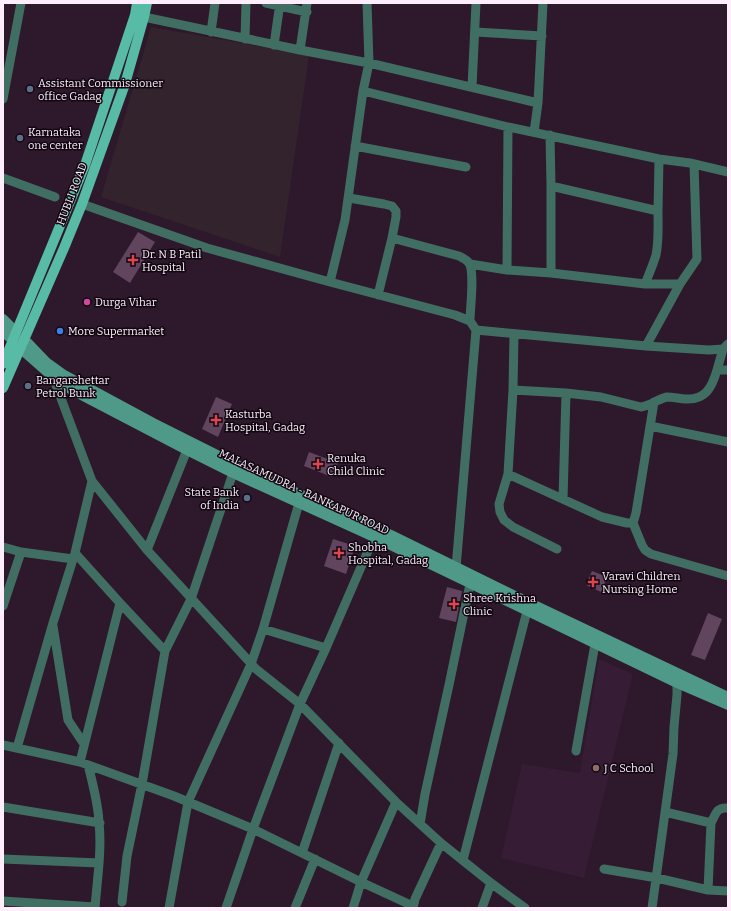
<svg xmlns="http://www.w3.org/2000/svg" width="731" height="911" viewBox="0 0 731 911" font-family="Bitter,serif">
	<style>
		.industrial { fill: #32232d }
		.built { fill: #371c36 }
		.building { fill: #61445e }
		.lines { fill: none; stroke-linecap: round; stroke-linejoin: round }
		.minor { stroke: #416e63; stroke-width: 9 }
		.secondary { stroke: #4f9988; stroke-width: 10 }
		.primary { stroke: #58bba5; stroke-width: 10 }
		.service-dot { fill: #5c6f8a; stroke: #100710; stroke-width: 1.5 }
		.health-dot { fill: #e0444e; stroke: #100710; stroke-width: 1.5 }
		.hotel-dot { fill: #d1479c; stroke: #100710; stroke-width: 1.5 }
		.shop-dot { fill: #3f7fe0; stroke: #100710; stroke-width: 1.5 }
		.education-dot { fill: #8d6e63; stroke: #100710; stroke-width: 1.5 }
		.labels { text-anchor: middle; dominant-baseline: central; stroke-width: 3; stroke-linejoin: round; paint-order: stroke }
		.poi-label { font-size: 11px; fill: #feeefc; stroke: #100710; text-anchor: start }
		.street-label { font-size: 11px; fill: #feeefc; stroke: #100710 }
	</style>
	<rect width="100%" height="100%" fill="#2e182c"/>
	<!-- industrial -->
	<path class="industrial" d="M 151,27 L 309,55 L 280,257 L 101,197 Z"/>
	<!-- built -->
	<path class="built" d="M 599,659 L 633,674 L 584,878 L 501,858 L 522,764 L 580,773 Z"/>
	<!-- building -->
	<path class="building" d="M 138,232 L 155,242 L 130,283 L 113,272 Z
		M 216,397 L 232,404 L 218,437 L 202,429 Z
		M 309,452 L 338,463 L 332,477 L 304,466 Z
		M 333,539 L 355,546 L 346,574 L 324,566 Z
		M 592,571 L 607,577 L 601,592 L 586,585 Z
		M 447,587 L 462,591 L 456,622 L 439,618 Z
		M 708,613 L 722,619 L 705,660 L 691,655 Z"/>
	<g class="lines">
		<!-- minor -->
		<path class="minor" d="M 266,3 L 307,12
			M 144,17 L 300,50 L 369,63 L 538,103
			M 211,32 L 215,3
			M 475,32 L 542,36
			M 245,39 L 246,3
			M 274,45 L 280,3
			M 300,50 L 307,3
			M 472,87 L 476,3
			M 363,91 L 508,127 L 659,159 L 690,163 L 728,172
			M 3,99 L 21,3
			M 534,132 L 538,103 L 543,3
			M 550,135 L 551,186
			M 355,146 L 466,167
			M 3,178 L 55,197
			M 349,198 L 384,204 L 392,206 L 396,211 L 396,217 L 392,238 L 378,295
			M 82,204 L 207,248 L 330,282 L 455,315 L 470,321 L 476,330 L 456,568
			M 658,211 L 659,159
			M 392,238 L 459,256 C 463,258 467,260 469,263 C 475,272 470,309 470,321
			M 470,264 L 507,270 L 551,273 L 645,284 L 680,284 L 646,346
			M 507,270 L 508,127
			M 551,273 L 551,186 L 658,211 C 658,225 659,241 656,255 C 653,265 649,274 645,284
			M 330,282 L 345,220 L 363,91 L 369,63 L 367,3
			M 680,284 L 697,259 L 694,164
			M 476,330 L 646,346 L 709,350 L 723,349 L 728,344
			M 514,334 L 513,390 L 508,474 L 499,504 L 500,512 L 504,520 L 513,527 L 557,549
			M 723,349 L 717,370 L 728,370
			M 53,377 L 92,481 L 147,550 L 256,669 L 300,704 L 396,802 L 441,843 L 491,883 L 525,908
			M 513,390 L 566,393 L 601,397 L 641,407 C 650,406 658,399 667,397 C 674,397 680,399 686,399 C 706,400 712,387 717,370
			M 654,402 L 636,513 L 633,523 L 642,545 L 645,550 L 651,554 L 728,576
			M 650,426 L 728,442
			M 508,474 L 602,517 L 627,523 L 633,523
			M 563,499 L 566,393
			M 3,547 L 21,552 L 73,559
			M 147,550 L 187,450
			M 75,553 L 120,603 L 165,651
			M 3,606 L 21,552
			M 53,626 L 68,720 L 84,744
			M 263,629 L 326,648
			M 3,745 L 80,762 L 174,796 L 253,829 L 361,882 L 413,906
			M 17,748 L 53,623 L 75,553 L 92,481
			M 576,751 L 595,644
			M 80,762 L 120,603
			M 88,765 C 93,784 98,803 99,822 C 102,851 97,880 95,908
			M 3,807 L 100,823
			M 665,812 L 711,823 L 708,890
			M 711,823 C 716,814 716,807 728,808
			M 420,824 L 425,794 L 449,685 L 470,584
			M 302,853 L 339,743
			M 3,859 L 99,863
			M 463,860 L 527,611
			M 604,869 L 657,878 L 708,890 L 728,891
			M 3,901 L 95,907
			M 122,902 L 127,856 L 142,784 L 165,651 L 191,599 L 233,473
			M 169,908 L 188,802 L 251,664 L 263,629 L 299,503
			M 226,908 L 253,829 L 300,704 L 326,648 L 374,537
			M 295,908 L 315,859
			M 353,908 L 361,882 L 396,802
			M 413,908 L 415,899 L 441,843
			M 482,908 L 491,883
			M 652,908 L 673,754 L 674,727 L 677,695 L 677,683"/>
		<!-- secondary -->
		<path class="secondary" d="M 3,319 L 16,332
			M 3,332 L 13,340
			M 24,339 L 46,362 L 64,375 L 153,423 L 259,476 L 391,535 L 515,596 L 728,697
			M 20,348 L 53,377 L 72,390 L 187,450 L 233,473 L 374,537 L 677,683 L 728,705"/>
		<!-- primary -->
		<path class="primary" d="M 3,364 L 85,165 L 135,15 L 137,3
			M 3,388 L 64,248 L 82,204 L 125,84 L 144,17 L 147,3"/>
	</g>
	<!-- markers -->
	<g class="service-dot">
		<circle cx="30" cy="89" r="4"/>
		<circle cx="20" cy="138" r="4"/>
		<circle cx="28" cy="386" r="4"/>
		<circle cx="247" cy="498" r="4"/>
	</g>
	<g class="health-dot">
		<path d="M131 254h4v4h4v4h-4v4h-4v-4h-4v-4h4z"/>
		<path d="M214 414h4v4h4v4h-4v4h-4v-4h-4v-4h4z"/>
		<path d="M316 458h4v4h4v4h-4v4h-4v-4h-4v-4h4z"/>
		<path d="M337 547h4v4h4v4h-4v4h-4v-4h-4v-4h4z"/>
		<path d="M591 576h4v4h4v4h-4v4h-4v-4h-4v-4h4z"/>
		<path d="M452 598h4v4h4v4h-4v4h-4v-4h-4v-4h4z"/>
	</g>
	<circle class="hotel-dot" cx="87" cy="302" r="4"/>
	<circle class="shop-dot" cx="60" cy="331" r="4"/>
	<circle class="education-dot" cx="596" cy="768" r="4"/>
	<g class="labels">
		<!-- poi labels -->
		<g class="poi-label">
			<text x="38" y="83">Assistant Commissioner<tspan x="38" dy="13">office Gadag</tspan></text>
			<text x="28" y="132">Karnataka<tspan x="28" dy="13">one center</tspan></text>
			<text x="142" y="254">Dr. N B Patil<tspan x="142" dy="13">Hospital</tspan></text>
			<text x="95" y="302">Durga Vihar</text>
			<text x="68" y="331">More Supermarket</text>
			<text x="36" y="380">Bangarshettar<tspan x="36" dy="13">Petrol Bunk</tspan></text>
			<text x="225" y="414">Kasturba<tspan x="225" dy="13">Hospital, Gadag</tspan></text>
			<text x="327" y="458">Renuka<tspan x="327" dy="13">Child Clinic</tspan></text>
			<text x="239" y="492" text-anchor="end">State Bank<tspan x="239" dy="13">of India</tspan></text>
			<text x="348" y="547">Shobha<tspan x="348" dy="13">Hospital, Gadag</tspan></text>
			<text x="602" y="576">Varavi Children<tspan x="602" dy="13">Nursing Home</tspan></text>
			<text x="463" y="598">Shree Krishna<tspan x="463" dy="13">Clinic</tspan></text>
			<text x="604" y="768">J C School</text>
		</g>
		<!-- street labels -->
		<g class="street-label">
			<text transform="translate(72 194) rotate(-69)">HUBLI ROAD</text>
			<text transform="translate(304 492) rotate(25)">MALASAMUDRA - BANKAPUR ROAD</text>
		</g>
	</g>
	<!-- border -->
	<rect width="731" height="911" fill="none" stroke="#feeefc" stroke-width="8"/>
</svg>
